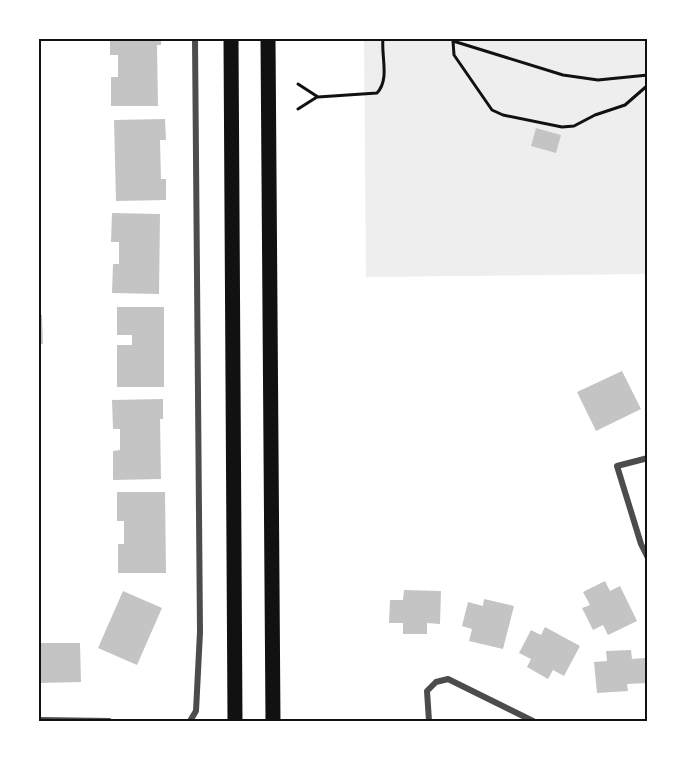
<svg xmlns="http://www.w3.org/2000/svg" width="687" height="760" viewBox="0 0 687 760" font-family="Rubik,sans-serif">
	<style>
		.green { fill: #eee }
		.building { fill: #c4c4c4 }
		.lines { fill: none; stroke-linecap: round; stroke-linejoin: round }
		.path { stroke: #111; stroke-width: 3 }
		.minor { stroke: #4c4c4c; stroke-width: 6 }
		.primary { stroke: #111; stroke-width: 15 }
		.neatline { fill: none; stroke: #111; stroke-width: 2 }
	</style>
	<rect width="100%" height="100%" fill="#fff"/>
	<!-- green -->
	<path class="green" d="M 364,39 L 648,39 L 648,274 L 366,277 Z"/>
	<!-- building -->
	<path class="building" d="M 110,39 L 161,39 L 161,45 L 157,45 L 158,106 L 111,106 L 111,77 L 118,77 L 118,55 L 110,55 Z
		M 165,119 L 166,140 L 160,140 L 161,179 L 166,179 L 166,200 L 116,201 L 114,120 Z
		M 536,128 L 561,135 L 556,153 L 531,146 Z
		M 112,213 L 160,214 L 159,294 L 112,293 L 113,264 L 119,264 L 119,242 L 111,242 Z
		M 117,307 L 164,307 L 164,387 L 117,387 L 117,345 L 132,345 L 132,335 L 117,335 Z
		M 39,315 L 42,315 L 43,344 L 39,344 Z
		M 622,371 L 641,409 L 596,431 L 577,392 Z
		M 163,399 L 163,419 L 160,419 L 161,479 L 113,480 L 113,451 L 120,450 L 120,429 L 113,429 L 112,400 Z
		M 117,492 L 165,492 L 166,573 L 118,573 L 118,544 L 124,544 L 124,521 L 117,521 Z
		M 605,581 L 610,591 L 620,586 L 637,621 L 608,635 L 603,625 L 593,630 L 582,608 L 590,605 L 583,592 Z
		M 404,590 L 441,591 L 440,624 L 427,623 L 427,634 L 403,634 L 403,623 L 389,623 L 390,600 L 403,600 Z
		M 123,591 L 162,608 L 137,665 L 98,648 Z
		M 484,599 L 514,606 L 503,649 L 469,641 L 472,629 L 462,626 L 468,602 L 483,606 Z
		M 545,627 L 580,646 L 564,676 L 553,670 L 548,679 L 527,667 L 531,659 L 519,653 L 531,630 L 541,635 Z
		M 39,643 L 80,643 L 81,682 L 39,683 Z
		M 631,650 L 632,659 L 645,658 L 647,683 L 627,684 L 628,691 L 597,693 L 594,662 L 607,661 L 606,651 Z"/>
	<g class="lines">
		<!-- path -->
		<path class="path" d="M 453,41 L 454,55 L 492,110 L 503,115 L 562,127 L 574,126 L 595,115 L 625,105 L 648,85
			M 453,41 L 563,75 L 598,80 L 648,75
			M 298,84 L 318,97 L 377,93 C 390,79 381,57 383,39
			M 298,109 L 317,97"/>
		<!-- minor -->
		<path class="minor" d="M 648,458 L 617,466 L 641,544 L 648,558
			M 39,720 L 109,721
			M 190,721 L 196,711 L 200,632 L 195,39
			M 429,721 L 427,691 L 436,682 L 448,679 L 533,721"/>
		<!-- primary -->
		<path class="primary" d="M 231,39 L 235,721
			M 268,39 L 273,721"/>
	</g>
	<!-- border -->
	<rect width="687" height="760" fill="none" stroke="#ffffff" stroke-width="81"/>
	<rect x="40" y="40" width="606" height="680" class="neatline"/>
</svg>
